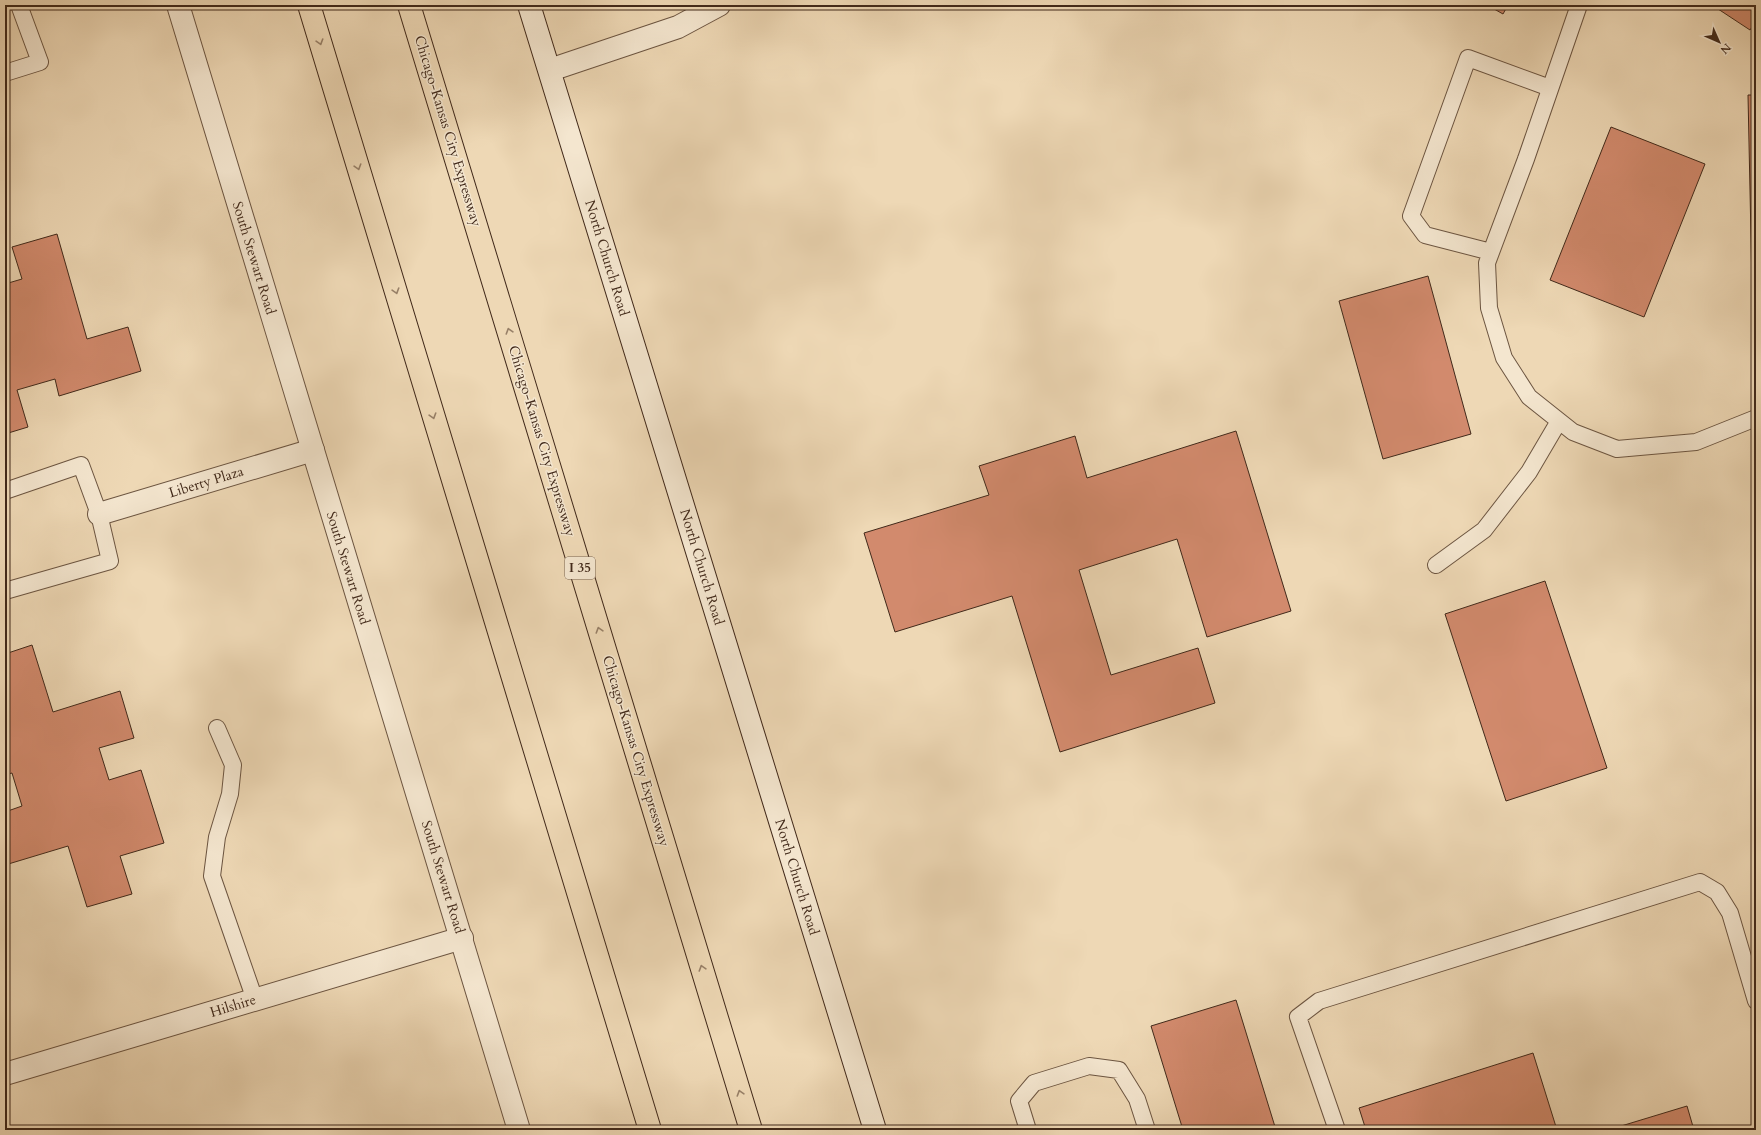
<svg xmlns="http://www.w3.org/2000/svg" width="1761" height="1135" viewBox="0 0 1761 1135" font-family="Cardo,serif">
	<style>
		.building { fill: #d28a6d; stroke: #41291a }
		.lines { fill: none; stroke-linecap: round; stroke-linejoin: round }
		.service-casing { stroke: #6c5541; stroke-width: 18 }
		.minor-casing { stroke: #6c5541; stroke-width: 24 }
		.tertiary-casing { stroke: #6c5541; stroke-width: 24 }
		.secondary-casing { stroke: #41291a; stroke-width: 24 }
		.motorway-casing { stroke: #41291a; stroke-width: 24 }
		.service { stroke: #f4e6cf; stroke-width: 16 }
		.minor { stroke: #f4e6cf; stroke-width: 22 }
		.tertiary { stroke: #f4e6cf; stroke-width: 22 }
		.secondary { stroke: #f4e6cf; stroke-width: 22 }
		.motorway { stroke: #eed8b5; stroke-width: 22 }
		.oneway { stroke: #988068 }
		.labels { text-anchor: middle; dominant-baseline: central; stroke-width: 3; stroke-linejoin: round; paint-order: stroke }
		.shield { fill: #f4e6cf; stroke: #776250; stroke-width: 1 }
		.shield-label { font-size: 13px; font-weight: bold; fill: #41291a }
		.street-label { font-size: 14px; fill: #41291a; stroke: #f4e6cf }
	</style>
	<rect width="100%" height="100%" fill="#eed8b5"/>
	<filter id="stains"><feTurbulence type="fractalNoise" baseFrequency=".005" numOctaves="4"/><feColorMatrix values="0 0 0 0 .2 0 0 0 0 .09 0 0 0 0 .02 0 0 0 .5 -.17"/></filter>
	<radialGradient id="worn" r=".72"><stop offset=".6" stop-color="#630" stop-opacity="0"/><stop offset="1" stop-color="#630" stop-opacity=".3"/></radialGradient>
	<!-- building -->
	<path class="building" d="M 1487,5 L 1508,5 L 1503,14 Z
		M 1712,5 L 1756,5 L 1756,21 L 1750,30 Z
		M 1748,95 L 1756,95 L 1756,286 L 1752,286 Z
		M 1611,127 L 1705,164 L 1644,317 L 1550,280 Z
		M 57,234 L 87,339 L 128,327 L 141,371 L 59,396 L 55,379 L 17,390 L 28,427 L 5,434 L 5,284 L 22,279 L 12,247 Z
		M 1428,276 L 1471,434 L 1383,459 L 1339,301 Z
		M 1236,431 L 1291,611 L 1207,637 L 1177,539 L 1079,570 L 1111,675 L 1198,648 L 1215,703 L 1060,752 L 1012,596 L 895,632 L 864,533 L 989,495 L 979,466 L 1075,436 L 1087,478 Z
		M 1545,581 L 1607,768 L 1506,801 L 1445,614 Z
		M 32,645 L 53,712 L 120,691 L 134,738 L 99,748 L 109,780 L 141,770 L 164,843 L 120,856 L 132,894 L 87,907 L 68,846 L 5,865 L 5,812 L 22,806 L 12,773 L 5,775 L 5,654 Z
		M 1236,1000 L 1276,1130 L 1183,1130 L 1151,1026 Z
		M 1533,1053 L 1557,1130 L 1366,1130 L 1359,1108 Z
		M 1687,1106 L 1694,1130 L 1608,1130 Z"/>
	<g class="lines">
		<!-- service casing -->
		<g class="service-casing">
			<path id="service" d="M 1579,5 L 1526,159 L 1487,263 L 1489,308 L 1504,358 L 1529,397 L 1573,432 L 1617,449 L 1696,442 L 1756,418
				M 5,73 L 40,62 L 19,5
				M 1491,252 L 1425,235 L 1411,216 L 1468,58 L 1550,88
				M 5,491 L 81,465 L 99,514 L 110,561 L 5,591
				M 1436,565 L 1484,530 L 1529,472 L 1559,421
				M 217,728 L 233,765 L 230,794 L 217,837 L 212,876 L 255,1000
				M 1028,1130 L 1019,1101 L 1034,1083 L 1089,1066 L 1119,1070 L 1137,1099 L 1147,1130
				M 1337,1130 L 1298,1017 L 1319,1001 L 1700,882 L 1717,892 L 1730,913 L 1756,1001"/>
		</g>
		<!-- minor casing -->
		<g class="minor-casing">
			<path id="minor" d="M 550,70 L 678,27 L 719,5
				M 99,514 L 313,450
				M 5,1074 L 462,938"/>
		</g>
		<!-- tertiary casing -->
		<g class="tertiary-casing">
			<path id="tertiary" d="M 178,5 L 519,1130"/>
		</g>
		<!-- secondary casing -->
		<g class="secondary-casing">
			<path id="secondary" d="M 529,5 L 875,1130"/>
		</g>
		<!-- motorway casing -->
		<g class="motorway-casing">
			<path id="motorway" d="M 309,5 L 650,1130
				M 409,5 L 751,1130"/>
		</g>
		<!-- service -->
		<use href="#service" class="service"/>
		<!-- minor -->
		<use href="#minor" class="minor"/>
		<!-- tertiary -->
		<use href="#tertiary" class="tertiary"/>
		<!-- secondary -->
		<use href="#secondary" class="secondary"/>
		<!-- motorway -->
		<use href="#motorway" class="motorway"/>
	</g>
	<!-- one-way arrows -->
	<defs><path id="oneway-chevron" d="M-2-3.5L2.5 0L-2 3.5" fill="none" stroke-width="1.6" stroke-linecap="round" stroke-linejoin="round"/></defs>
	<g class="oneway">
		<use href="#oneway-chevron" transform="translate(320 42) rotate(73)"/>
		<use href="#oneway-chevron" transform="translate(358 167) rotate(73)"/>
		<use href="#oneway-chevron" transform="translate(396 291) rotate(73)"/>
		<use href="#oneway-chevron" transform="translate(509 331) rotate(-107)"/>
		<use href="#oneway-chevron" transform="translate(433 416) rotate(73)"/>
		<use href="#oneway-chevron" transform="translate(599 630) rotate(-107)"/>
		<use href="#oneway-chevron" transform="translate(702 968) rotate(-107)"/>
		<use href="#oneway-chevron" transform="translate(740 1093) rotate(-107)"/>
	</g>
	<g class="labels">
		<!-- shield labels -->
		<rect class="shield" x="565" y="557" width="30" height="22" rx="3"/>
		<g class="shield-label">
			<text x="580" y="568">I 35</text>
		</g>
		<!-- street labels -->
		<g class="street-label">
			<text transform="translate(448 131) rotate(73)">Chicago-Kansas City Expressway</text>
			<text transform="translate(254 258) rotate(73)">South Stewart Road</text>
			<text transform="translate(607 258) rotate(73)">North Church Road</text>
			<text transform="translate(542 441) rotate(73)">Chicago-Kansas City Expressway</text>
			<text transform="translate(206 482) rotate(-17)">Liberty Plaza</text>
			<text transform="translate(702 567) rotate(73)">North Church Road</text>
			<text transform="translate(348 568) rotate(73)">South Stewart Road</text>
			<text transform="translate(636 751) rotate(73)">Chicago-Kansas City Expressway</text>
			<text transform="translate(443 877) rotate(73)">South Stewart Road</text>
			<text transform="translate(797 877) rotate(73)">North Church Road</text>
			<text transform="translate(233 1006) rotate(-17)">Hilshire</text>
		</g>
	</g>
	<!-- margin -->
	<rect width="1761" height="1135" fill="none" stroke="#eed8b5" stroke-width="20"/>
	<rect x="6" y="6" width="1749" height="1123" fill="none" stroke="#41291a" stroke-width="2"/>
	<rect x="10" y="10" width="1741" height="1115" fill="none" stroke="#41291a"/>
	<!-- north arrow -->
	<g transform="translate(1719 42) rotate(135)" stroke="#f4e6cf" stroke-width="3" paint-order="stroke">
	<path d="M0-3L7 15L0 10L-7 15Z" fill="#41291a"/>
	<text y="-6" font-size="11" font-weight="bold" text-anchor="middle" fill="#41291a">N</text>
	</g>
	<rect width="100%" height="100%" filter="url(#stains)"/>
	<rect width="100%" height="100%" fill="url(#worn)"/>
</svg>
